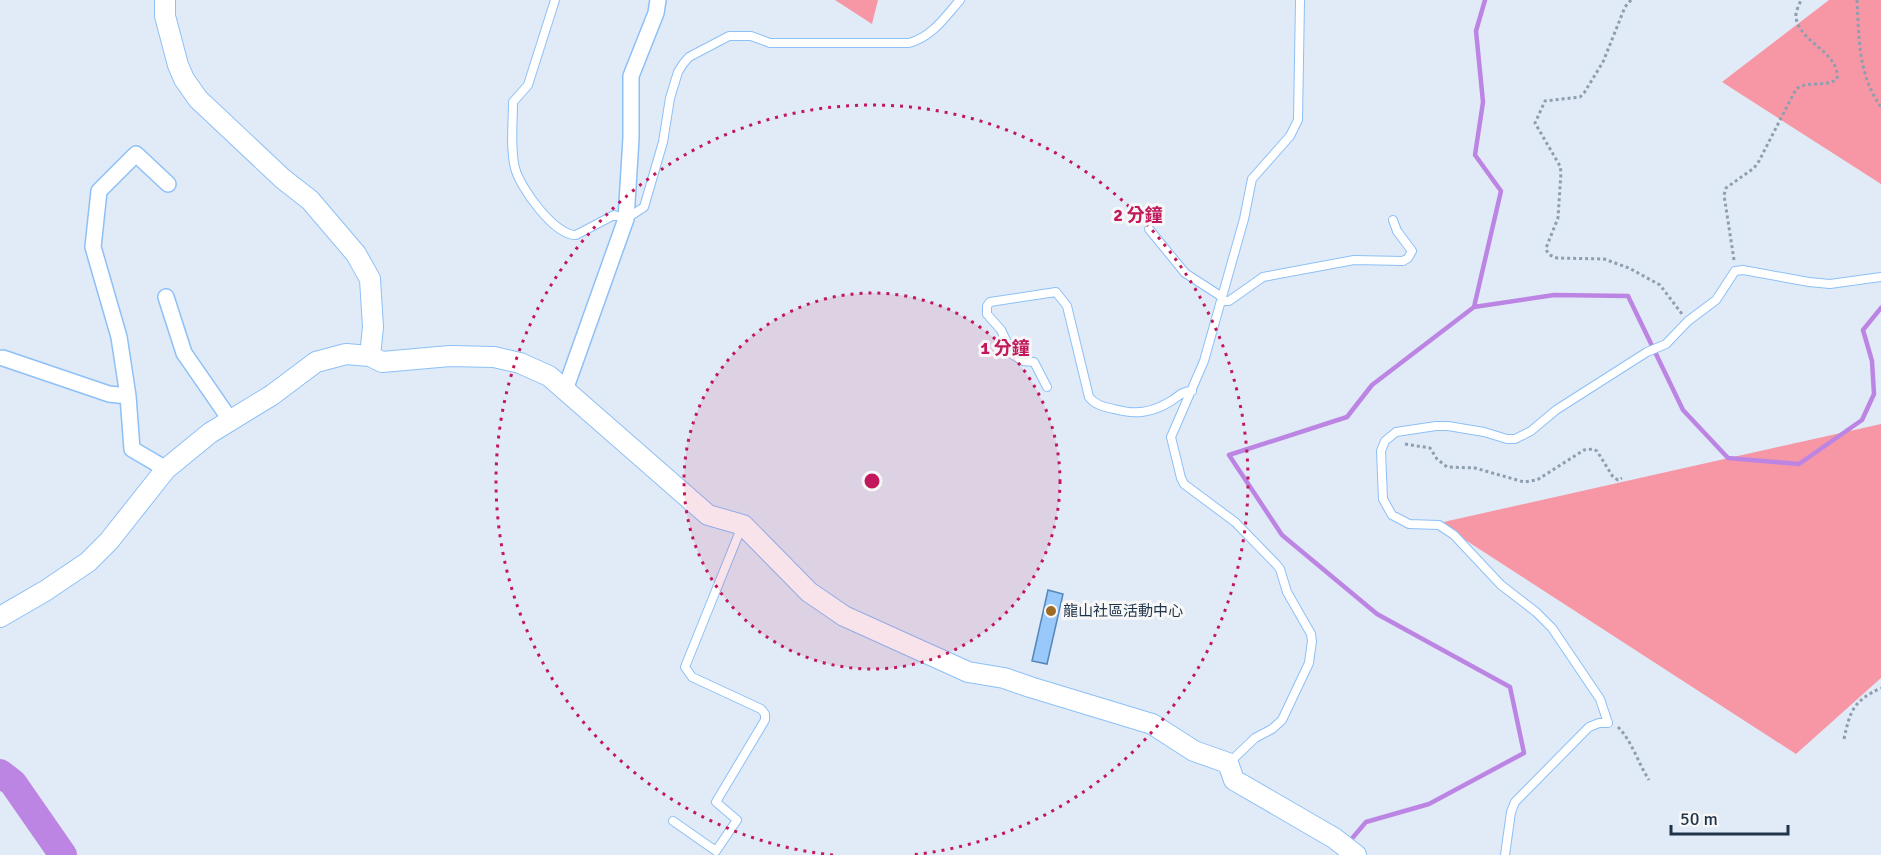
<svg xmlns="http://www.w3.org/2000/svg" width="1881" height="855" viewBox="0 0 1881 855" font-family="Signika,'Noto Sans TC',sans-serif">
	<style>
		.forest { fill: #f797a5 }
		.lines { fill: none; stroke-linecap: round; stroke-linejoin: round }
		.stream { stroke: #bd85e3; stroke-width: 4.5 }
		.river { stroke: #bd85e3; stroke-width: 28 }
		.building { fill: #99c8fa; stroke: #5587bb; stroke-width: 1.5 }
		.lane-casing { stroke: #8cc0f7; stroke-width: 10 }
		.street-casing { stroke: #8cc0f7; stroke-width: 18 }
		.secondary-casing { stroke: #8cc0f7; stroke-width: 22 }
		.path { stroke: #8f9eae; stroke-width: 3; stroke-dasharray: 3 3; stroke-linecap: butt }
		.lane { stroke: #fff; stroke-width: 8 }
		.street { stroke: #fff; stroke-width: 15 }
		.secondary { stroke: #fff; stroke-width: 20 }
		.ring { fill: none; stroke: #c2185b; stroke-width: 3; stroke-dasharray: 3 6 }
		.poi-dot { fill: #9f6b22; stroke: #f7f7f7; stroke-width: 2 }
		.labels { text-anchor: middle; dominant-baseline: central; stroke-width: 6; stroke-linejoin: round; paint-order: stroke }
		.poi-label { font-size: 15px; fill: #1f344a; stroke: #f7f7f7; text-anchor: start }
		.centre { fill: #c2185b; stroke: #f7f7f7; stroke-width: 3 }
		.ring-label { font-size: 18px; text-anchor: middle; font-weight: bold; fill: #c2185b; stroke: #f7f7f7; stroke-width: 6; stroke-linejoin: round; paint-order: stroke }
	</style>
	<rect width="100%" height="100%" fill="#e1ebf7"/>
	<!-- forest -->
	<path class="forest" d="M 835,0 L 878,0 L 872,24 Z
		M 1829,0 L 1881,0 L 1881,184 L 1722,82 Z
		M 1881,424 L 1881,678 L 1796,754 L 1439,523 Z"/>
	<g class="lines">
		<!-- stream -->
		<path class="stream" d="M 1474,307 L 1501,191 L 1475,155 L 1483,102 L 1476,31 L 1485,0
			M 1349,842 L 1366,822 L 1429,804 L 1524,753 L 1510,687 L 1377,614 L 1282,535 L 1229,455 L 1347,417 L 1372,385 L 1474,307 L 1554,295 L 1628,296 L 1683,410 L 1728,458 L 1799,464 L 1862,420 L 1874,394 L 1872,361 L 1863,330 L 1881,308"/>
		<!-- river -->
		<path class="river" d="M 0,773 L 13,783 L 63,855"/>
	</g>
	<!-- building -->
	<path class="building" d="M 1048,590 L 1063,594 L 1047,664 L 1032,661 Z"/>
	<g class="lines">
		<!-- lane casing -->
		<g class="lane-casing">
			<path id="lane" d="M 555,0 L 528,85 L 513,102 C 513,123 510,148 515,168 C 520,188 555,236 576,235 L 614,215 L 626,219 L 644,207 L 663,142 L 670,98 L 678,72 L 683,64 L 689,57 L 729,36 L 751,36 L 770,43 L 909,43 C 932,37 945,17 960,0
				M 1149,229 L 1185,273 L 1219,295 L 1224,301 L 1229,301 L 1263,277 L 1354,260 L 1403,261 L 1408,258 L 1412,251 L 1397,231 L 1393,220
				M 1047,387 L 1034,362 L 1023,361 L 1013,355 L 1001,330 L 987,314 L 987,306 L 990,302 L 1056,292 L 1067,306 L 1089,397 C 1095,405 1104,407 1114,409 C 1135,415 1152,413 1171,401 C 1179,396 1182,391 1192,391
				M 1230,762 L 1255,738 L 1272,729 L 1282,720 L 1309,663 L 1312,641 L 1311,634 L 1287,592 L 1280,569 L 1276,564 L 1235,522 L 1184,484 L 1181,478 L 1171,437 L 1204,361 L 1244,219 L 1252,179 L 1290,136 L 1298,120 L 1300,0
				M 673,821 L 716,851 L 737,820 L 716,802 L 765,720 L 765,714 L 761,709 L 692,677 L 685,667 L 742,526
				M 1505,855 L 1511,812 L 1515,802 L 1589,727 L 1599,723 L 1608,723 L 1600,699 L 1552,628 L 1536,612 L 1501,585 L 1454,535 L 1439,525 L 1409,524 L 1392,515 L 1383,499 L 1381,451 L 1385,441 L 1396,432 L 1436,426 L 1448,426 L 1484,432 L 1507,439 L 1515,439 L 1531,431 L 1556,410 L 1647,352 L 1666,344 L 1688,321 L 1716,300 L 1735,271 L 1743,270 L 1809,282 L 1830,284 L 1881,277"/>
		</g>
		<!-- street casing -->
		<g class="street-casing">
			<path id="street" d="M 166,297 L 184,353 L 231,421
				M 3,358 L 109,394 L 128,396
				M 565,390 L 626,219 L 631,138 L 631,76 L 656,13 L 658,0
				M 166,469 L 132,449 L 128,396 L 119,337 L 93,247 L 99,191 L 136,154 L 168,184"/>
		</g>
		<!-- secondary casing -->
		<g class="secondary-casing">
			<path id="secondary" d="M 165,0 L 165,16 L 178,65 L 184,79 L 198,99 L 283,179 L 310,200 L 356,254 L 370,279 L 373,327 L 370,356
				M 0,617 L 45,591 L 88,562 L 109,541 L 166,469 L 210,433 L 272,395 L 316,362 L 346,354 L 370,356 L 382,362 L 450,356 L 494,357 L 520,363 L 549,376 L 708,515 L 743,525 L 809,592 L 844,616 L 968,672 L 1004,678 L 1030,687 L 1152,724 L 1194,751 L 1228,763 L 1234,780 L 1334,838 L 1356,855"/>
		</g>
		<!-- path -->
		<path class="path" d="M 1631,0 L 1625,7 L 1603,62 L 1584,93 L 1580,97 L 1545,101 L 1535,123 L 1560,166 L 1561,172 L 1558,218 L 1546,248 C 1547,254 1551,256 1557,258 L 1604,259 L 1629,268 L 1660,285 L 1682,314
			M 1857,0 C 1859,38 1858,75 1881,107
			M 1734,260 L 1724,195 L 1726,188 L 1754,168 L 1759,161 L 1796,89 C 1809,80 1825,88 1837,79 C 1840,52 1801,44 1796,18 C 1795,13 1799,5 1801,0
			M 1405,444 L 1430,448 L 1437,459 L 1447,467 L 1475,468 L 1524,482 L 1537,480 L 1584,450 L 1593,449 L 1597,451 L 1613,477 L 1618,480 L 1622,478
			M 1618,727 C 1632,741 1638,763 1649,780
			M 1844,739 C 1850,711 1853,701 1881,688"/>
		<!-- lane -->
		<use href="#lane" class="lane"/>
		<!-- street -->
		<use href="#street" class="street"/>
		<!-- secondary -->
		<use href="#secondary" class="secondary"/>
	</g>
	<!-- distance rings -->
	<circle cx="872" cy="481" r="188" fill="#c2185b" fill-opacity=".12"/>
	<g class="ring">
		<circle cx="872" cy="481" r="188"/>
		<path d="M833 855A376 376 0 1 1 911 855"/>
	</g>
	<!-- markers -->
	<circle class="poi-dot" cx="1051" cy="611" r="6"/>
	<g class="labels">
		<!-- poi labels -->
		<g class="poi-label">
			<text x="1063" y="611">龍山社區活動中心</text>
		</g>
	</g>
	<circle cx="872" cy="481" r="9" class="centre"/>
	<g class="ring-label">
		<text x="1138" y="221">2 分鐘</text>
		<text x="1005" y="354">1 分鐘</text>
	</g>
	<!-- scale -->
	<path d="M1671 825v9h117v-9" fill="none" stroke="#1f344a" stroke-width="3"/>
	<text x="1680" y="825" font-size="18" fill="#1f344a" stroke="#f7f7f7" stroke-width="4.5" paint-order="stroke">50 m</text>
</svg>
